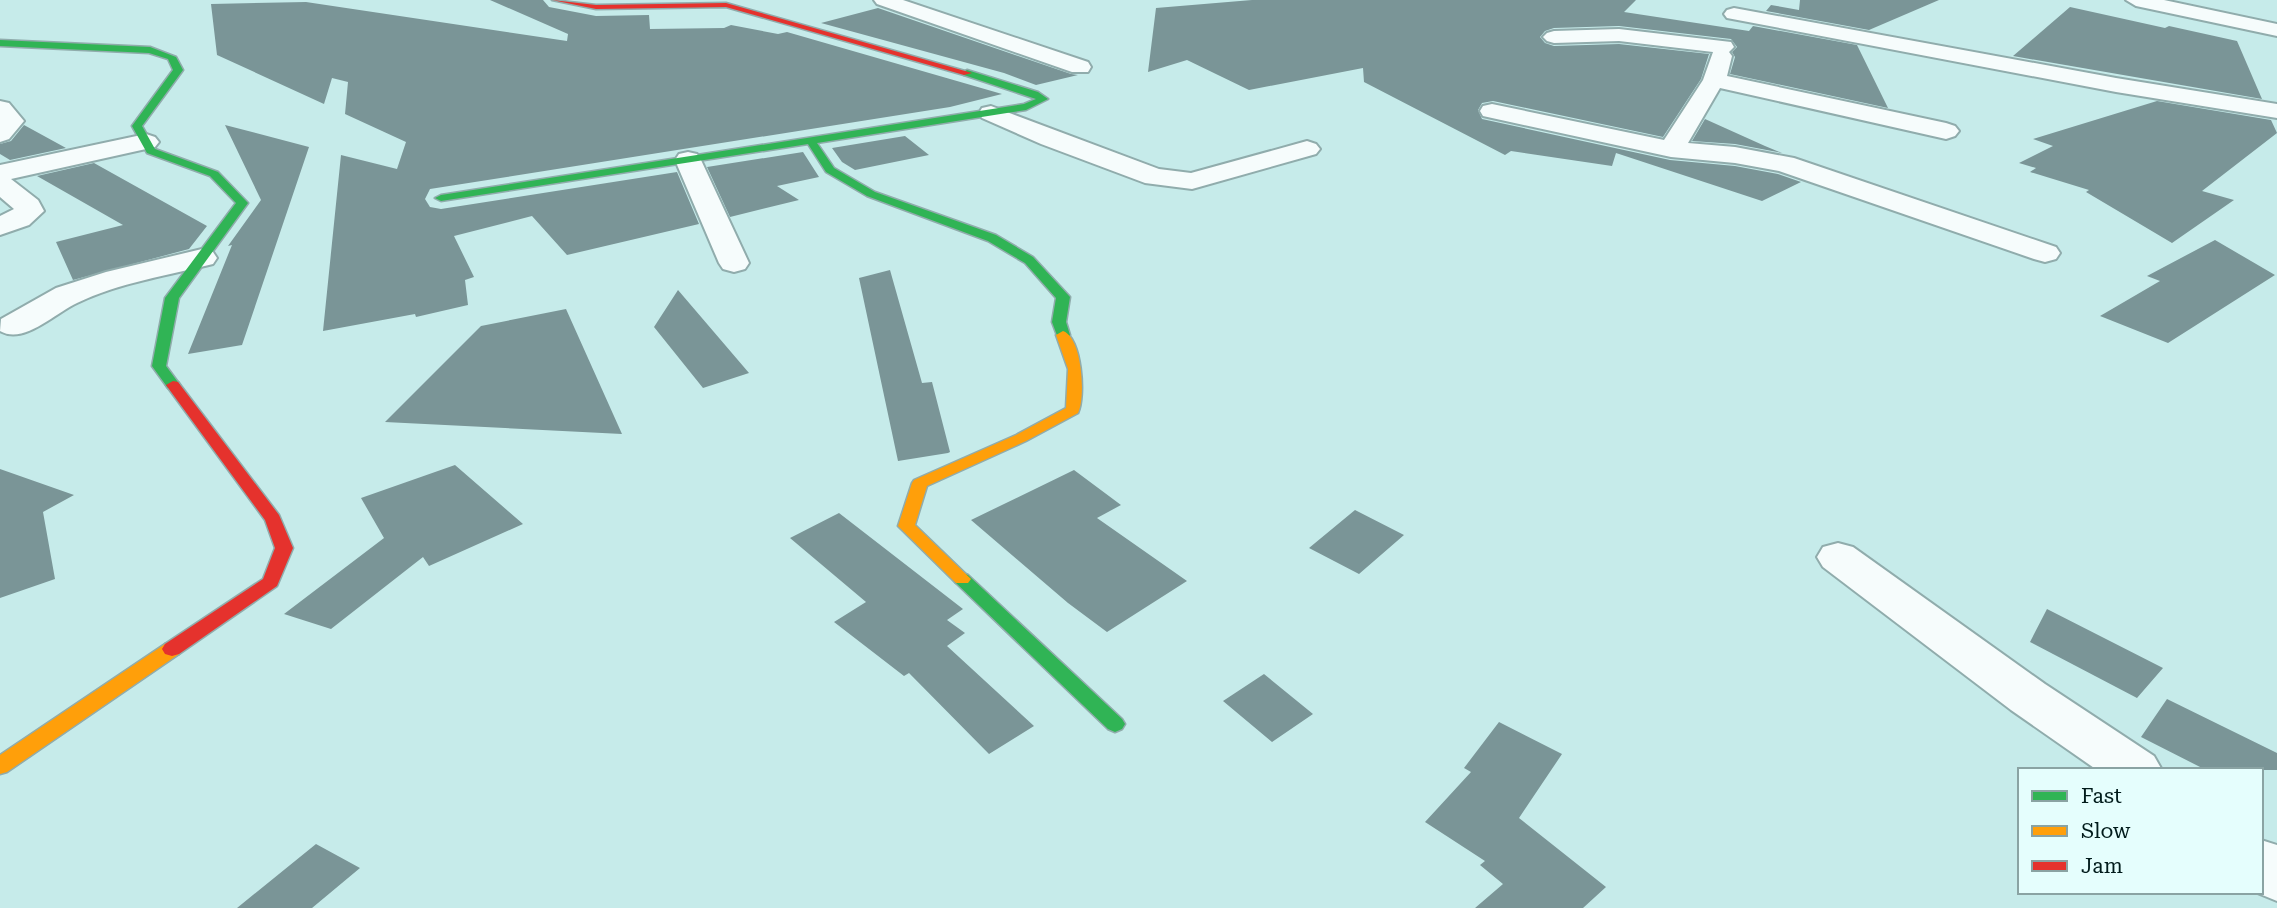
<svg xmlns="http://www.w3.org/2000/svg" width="2277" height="908" viewBox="0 0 2277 908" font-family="'Roboto Serif',serif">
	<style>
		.building { fill: #7a9597 }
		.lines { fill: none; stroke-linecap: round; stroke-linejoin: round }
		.street-casing { stroke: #90acac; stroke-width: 4 }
		.fast-casing { stroke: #90acac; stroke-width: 3 }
		.slow-casing { stroke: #90acac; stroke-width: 3 }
		.jam-casing { stroke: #90acac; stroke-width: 3 }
		.street { fill: #f6fcfc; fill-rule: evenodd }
		.fast { fill: #30b455; fill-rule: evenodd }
		.slow { fill: #ff9f0a; fill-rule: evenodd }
		.jam { fill: #e5322d; fill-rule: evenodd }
	</style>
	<rect width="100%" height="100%" fill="#c6ebea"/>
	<!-- building -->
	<path class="building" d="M 490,0 L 543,0 L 549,7 L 596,16 L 649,15 L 650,29 L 724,28 L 731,25 L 778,34 L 787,32 L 1002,94 L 950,107 L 430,189 L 425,199 L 430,207 L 441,209 L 677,172 L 699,224 L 567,255 L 532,216 L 454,236 L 474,277 L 465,280 L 468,305 L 416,317 L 415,314 L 323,331 L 341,155 L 397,169 L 406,142 L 345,114 L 348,82 L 332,78 L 324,104 L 217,55 L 211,4 L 306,2 L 567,41 L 568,34 Z
		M 1252,0 L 1636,0 L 1624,12 L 1749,31 L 1753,26 L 1857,45 L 1888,108 L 1730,74 L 1735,57 L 1732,52 L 1737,47 L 1731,39 L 1619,26 L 1554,28 L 1545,31 L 1540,37 L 1545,43 L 1554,46 L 1619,44 L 1709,54 L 1701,79 L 1663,137 L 1493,101 L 1482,103 L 1478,110 L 1482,119 L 1670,160 L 1735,166 L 1778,174 L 1801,182 L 1762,201 L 1616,153 L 1612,166 L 1511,151 L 1505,155 L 1364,82 L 1363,68 L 1249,90 L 1187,60 L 1148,72 L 1156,8 Z
		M 1800,0 L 1939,0 L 1869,30 L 1766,11 L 1771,5 L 1799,10 Z
		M 2070,7 L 2165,28 L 2169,26 L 2237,41 L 2262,99 L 2013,56 Z
		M 878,8 L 1071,74 L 1078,75 L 1036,85 L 1004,73 L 821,23 Z
		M 2157,101 L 2271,120 L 2277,133 L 2202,191 L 2234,200 L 2172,243 L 2086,192 L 2089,190 L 2030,172 L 2036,168 L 2019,163 L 2053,146 L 2033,139 Z
		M 1705,119 L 1765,146 L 1782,153 L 1735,144 L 1692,141 Z
		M 24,125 L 66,148 L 10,160 L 0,154 L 0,144 L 11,141 Z
		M 225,125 L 309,147 L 242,345 L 188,354 L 232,245 L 228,246 L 261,200 Z
		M 905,136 L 929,155 L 855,170 L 842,162 L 832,148 Z
		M 803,152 L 819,177 L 777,186 L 799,200 L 730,217 L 707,167 Z
		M 94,163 L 207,226 L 189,249 L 73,280 L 56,242 L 123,225 L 37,176 Z
		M 2215,240 L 2275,275 L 2168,343 L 2100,316 L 2160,281 L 2147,276 Z
		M 890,270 L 922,383 L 932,382 L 950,452 L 948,453 L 898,461 L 859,278 Z
		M 678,290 L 749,373 L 703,388 L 654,327 Z
		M 566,309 L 622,434 L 385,422 L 481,326 Z
		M 455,465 L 523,524 L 429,566 L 423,557 L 331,629 L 284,614 L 384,538 L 361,498 Z
		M 0,469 L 74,495 L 43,512 L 55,579 L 0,598 Z
		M 1074,470 L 1121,505 L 1097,518 L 1187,581 L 1107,632 L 1068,603 L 971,520 Z
		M 1355,510 L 1404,535 L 1359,574 L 1309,548 Z
		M 839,513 L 963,609 L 947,620 L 965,633 L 947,646 L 1034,726 L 989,754 L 909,673 L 904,676 L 834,622 L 866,602 L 790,538 Z
		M 2047,609 L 2163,668 L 2137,698 L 2030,642 Z
		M 1264,674 L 1313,714 L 1272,742 L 1223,701 Z
		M 2167,699 L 2277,753 L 2277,770 L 2206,770 L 2141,737 Z
		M 1499,722 L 1562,754 L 1519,818 L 1606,887 L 1583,908 L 1475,908 L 1503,884 L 1480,865 L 1485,861 L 1425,822 L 1471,772 L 1464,768 Z
		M 316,844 L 360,868 L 312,908 L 237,908 Z"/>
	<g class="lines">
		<!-- street casing -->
		<g class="street-casing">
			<path id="street" d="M 874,0 L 903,0 L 1088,62 L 1091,67 L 1088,72 L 1072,72 L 877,4 Z
				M 2126,0 L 2164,0 L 2277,24 L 2277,36 L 2136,6 Z
				M 1734,8 L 2116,78 L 2277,104 L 2277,118 L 2116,92 L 1727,18 L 1724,14 L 1727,10 Z
				M 1619,29 L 1731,42 L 1734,47 L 1729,52 L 1732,56 L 1727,76 L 1946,123 L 1955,126 L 1959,131 L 1955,136 L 1946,139 L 1720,88 L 1688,143 L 1735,147 L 1794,158 L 2056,247 L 2060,253 L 2056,259 L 2045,262 L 2034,259 L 1779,171 L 1735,163 L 1671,157 L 1492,118 L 1483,116 L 1480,111 L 1483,106 L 1492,104 L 1664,140 L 1703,80 L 1713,52 L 1619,41 L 1554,43 L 1547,41 L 1543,37 L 1547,33 L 1554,31 Z
				M 0,101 L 9,103 L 24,121 L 9,139 L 0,142 Z
				M 991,106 L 1159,169 L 1191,173 L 1307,141 L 1316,144 L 1320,149 L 1316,154 L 1192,189 L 1145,183 L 1041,144 L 982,118 L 979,113 L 982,108 Z
				M 146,134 L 155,137 L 159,142 L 155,147 L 11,179 L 38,200 L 44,211 L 29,225 L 0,235 L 0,216 L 14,209 L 0,197 L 0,165 Z
				M 688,152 L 697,154 L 701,160 L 749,263 L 745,269 L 734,272 L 723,269 L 719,263 L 675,160 L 679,154 Z
				M 202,249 L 213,252 L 217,258 L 213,264 C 169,275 118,283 77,303 C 55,313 24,345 0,331 L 1,319 L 56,288 L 106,272 Z
				M 1838,543 L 1853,547 L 2045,684 L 2154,756 L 2162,770 L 2097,770 L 2011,710 L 1823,567 L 1817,557 L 1823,547 Z
				M 2261,840 L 2277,845 L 2277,901 L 2255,892 L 2261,892 Z"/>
		</g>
		<!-- fast casing -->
		<g class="fast-casing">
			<path id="fast" d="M 0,40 L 150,47 L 176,57 L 183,70 L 142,126 L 155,149 L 218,172 L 248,203 L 179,298 L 166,366 L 180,385 L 178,388 L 168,388 L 152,366 L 165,298 L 236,203 L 210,176 L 147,153 L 132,126 L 173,70 L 168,59 L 149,53 L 0,46 Z
				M 967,70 L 1038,92 L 1048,99 L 1026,110 L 817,143 L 834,168 L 875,192 L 996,235 L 1033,257 L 1070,297 L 1066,322 L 1070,335 L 1068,338 L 1058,338 L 1052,322 L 1056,298 L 1025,263 L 988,241 L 867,196 L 826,172 L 808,144 L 441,201 L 435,198 L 441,195 L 1024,104 L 1036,99 L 964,75 L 962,73 Z
				M 962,573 L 968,575 L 1122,719 L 1125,724 L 1122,729 L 1115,732 L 1108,729 L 956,583 L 953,579 L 956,575 Z"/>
		</g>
		<!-- slow casing -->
		<g class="slow-casing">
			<path id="slow" d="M 1063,331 C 1082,337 1086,397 1078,413 L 1026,441 L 927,486 L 915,525 L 971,579 L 968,583 L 956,583 L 898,526 L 912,483 L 914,480 L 1016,435 L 1066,408 L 1068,369 L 1056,335 Z
				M 172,642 L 179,644 L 182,649 L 179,654 L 7,772 L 0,774 L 0,755 L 165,644 Z"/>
		</g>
		<!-- jam casing -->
		<g class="jam-casing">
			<path id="jam" d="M 552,0 L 596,5 L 726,3 L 972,73 L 964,75 L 726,7 L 596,9 Z
				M 173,381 L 178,382 L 279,515 L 293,548 L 277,586 L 179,654 L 172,656 L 165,654 L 162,649 L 165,644 L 263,579 L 275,548 L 265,520 L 166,385 Z"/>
		</g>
		<!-- street -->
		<use href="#street" class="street"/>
		<!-- fast -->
		<use href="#fast" class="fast"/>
		<!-- slow -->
		<use href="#slow" class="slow"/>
		<!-- jam -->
		<use href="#jam" class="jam"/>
	</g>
	<!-- legend -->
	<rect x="2018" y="768" width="245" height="126" fill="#e5fefd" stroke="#8aa3a3" stroke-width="2"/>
	<rect x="2032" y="791" width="35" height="10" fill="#30b455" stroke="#8aa3a3" stroke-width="2"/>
	<text x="2081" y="803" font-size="21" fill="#011b1b">Fast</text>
	<rect x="2032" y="826" width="35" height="10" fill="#ff9f0a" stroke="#8aa3a3" stroke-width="2"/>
	<text x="2081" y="838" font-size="21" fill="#011b1b">Slow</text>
	<rect x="2032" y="861" width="35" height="10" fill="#e5322d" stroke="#8aa3a3" stroke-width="2"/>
	<text x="2081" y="873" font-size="21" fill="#011b1b">Jam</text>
</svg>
